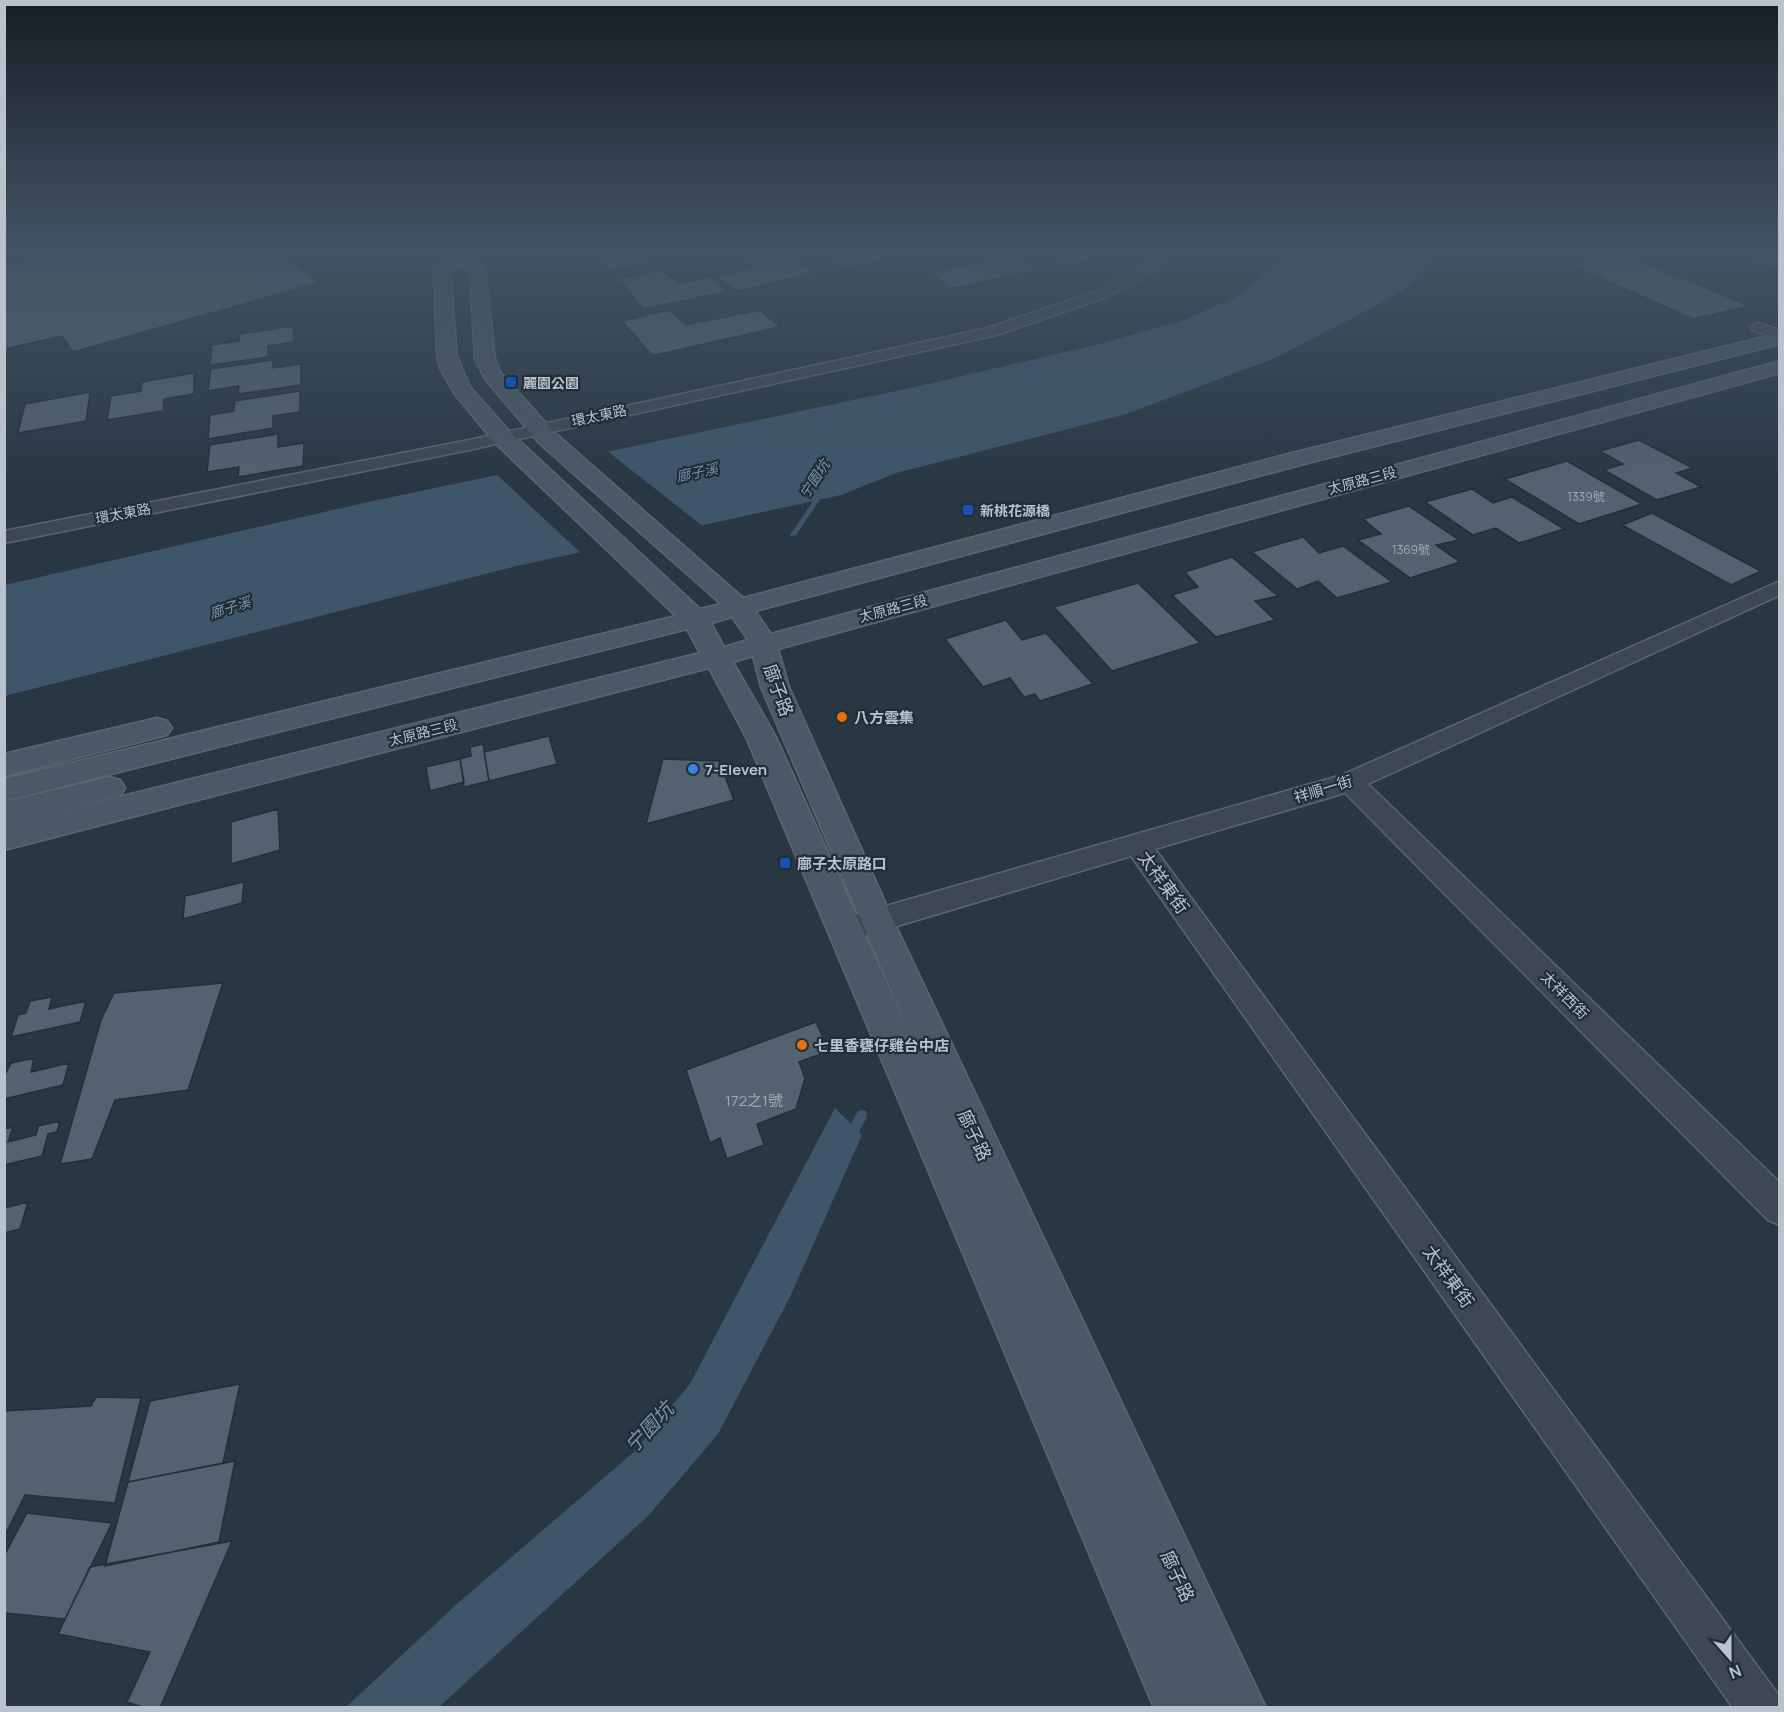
<svg xmlns="http://www.w3.org/2000/svg" width="1784" height="1712" viewBox="0 0 1784 1712" font-family="Manrope,'Noto Sans TC',sans-serif">
	<style>
		.water { fill: #3f566a }
		.pier { fill: #293742 }
		.lines { fill: none; stroke-linecap: round; stroke-linejoin: round }
		.stream { fill: #3f566a; fill-rule: evenodd }
		.building { fill: #54626f; stroke: #232f39; stroke-width: 1.5 }
		.street-casing { stroke: #5b666f; stroke-width: 3 }
		.secondary-casing { stroke: #5b666f; stroke-width: 3 }
		.street { fill: #3d4852; fill-rule: evenodd }
		.secondary { fill: #4b5865; fill-rule: evenodd }
		.transit-dot { fill: #1a4fb4; stroke: #212d37; stroke-width: 2 }
		.food-dot { fill: #e8710a; stroke: #212d37; stroke-width: 2 }
		.shop-dot { fill: #3f7fe0; stroke: #212d37; stroke-width: 2 }
		.labels { text-anchor: middle; dominant-baseline: central; stroke-width: 4.5; stroke-linejoin: round; paint-order: stroke }
		.number-label { font-size: 12px; fill: #a0abb5 }
		.far-poi-label { font-size: 14px; font-weight: bold; fill: #bac3cc; stroke: #212d37; text-anchor: start }
		.far-street-label { font-size: 14px; fill: #bac3cc; stroke: #212d37 }
		.far-water-label { font-size: 14px; font-style: italic; fill: #7c96ac; stroke: #212d37 }
		.poi-label { font-size: 15px; font-weight: bold; fill: #bac3cc; stroke: #212d37; text-anchor: start }
		.street-label { font-size: 15px; fill: #bac3cc; stroke: #212d37 }
		.near-number-label { font-size: 15px; fill: #a0abb5 }
		.near-street-label { font-size: 18px; fill: #bac3cc; stroke: #212d37 }
		.near-water-label { font-size: 20px; font-style: italic; fill: #7c96ac; stroke: #212d37 }
	</style>
	<rect width="100%" height="100%" fill="#293742"/>
	<!-- water -->
	<path class="water" d="M 1294,248 L 1438,248 L 1438,250 L 1404,290 L 1343,323 L 1275,358 L 1123,415 L 896,473 L 841,495 L 517,566 L 5,696 L 5,585 L 368,502 L 915,387 L 1099,344 L 1178,322 L 1237,297 Z
		M 1710,248 L 1770,248 L 1779,252 L 1779,269 Z
		M 835,1108 L 862,1135 L 789,1299 L 718,1434 L 649,1515 L 439,1707 L 346,1707 L 458,1603 L 634,1452 L 690,1384 Z"/>
	<!-- pier -->
	<path class="pier" d="M 606,450 L 705,528 L 583,555 L 495,473 Z"/>
	<g class="lines">
		<!-- stream -->
		<path class="stream" d="M 822,490 L 825,492 L 796,535 L 791,536 L 790,535 L 820,491 Z
			M 862,1110 L 866,1111 L 867,1115 L 866,1119 L 853,1142 L 849,1143 L 845,1142 L 843,1138 L 845,1134 L 858,1111 Z"/>
	</g>
	<!-- building -->
	<path class="building" d="M 89,248 L 276,248 L 318,283 L 73,352 L 62,336 L 4,349 L 4,266 Z
		M 589,248 L 651,248 L 643,250 L 653,262 L 611,270 Z
		M 772,248 L 781,248 L 814,274 L 736,291 L 716,277 L 754,267 L 742,254 Z
		M 813,248 L 902,248 L 911,254 L 841,269 Z
		M 910,248 L 943,248 L 921,253 Z
		M 1008,248 L 1041,269 L 955,288 L 950,288 L 930,273 L 985,260 L 979,256 L 972,257 L 960,249 L 963,248 Z
		M 1051,248 L 1133,248 L 1135,249 L 1069,264 L 1063,263 L 1050,254 L 1058,252 Z
		M 1623,253 L 1749,306 L 1693,319 L 1569,264 Z
		M 660,270 L 680,283 L 711,277 L 727,292 L 643,309 L 619,279 Z
		M 670,310 L 686,325 L 760,310 L 780,327 L 655,355 L 651,354 L 622,321 Z
		M 293,326 L 294,342 L 268,346 L 268,357 L 210,365 L 212,345 L 239,341 L 240,334 Z
		M 273,360 L 273,368 L 301,364 L 301,385 L 238,394 L 239,386 L 208,391 L 211,369 Z
		M 194,373 L 194,394 L 164,399 L 163,411 L 107,420 L 111,396 L 141,391 L 142,382 Z
		M 300,391 L 300,412 L 273,416 L 273,428 L 208,439 L 210,415 L 234,411 L 235,401 Z
		M 90,392 L 86,421 L 18,433 L 25,404 Z
		M 278,434 L 278,447 L 304,443 L 303,466 L 238,477 L 239,467 L 207,472 L 210,445 Z
		M 1639,440 L 1693,468 L 1676,473 L 1701,487 L 1657,500 L 1604,470 L 1623,464 L 1600,451 Z
		M 1567,461 L 1642,504 L 1579,524 L 1505,479 Z
		M 1472,489 L 1493,503 L 1512,497 L 1564,529 L 1519,543 L 1496,528 L 1473,535 L 1425,502 Z
		M 1409,506 L 1459,540 L 1436,545 L 1460,562 L 1410,578 L 1358,540 L 1381,534 L 1363,519 Z
		M 1652,513 L 1761,571 L 1731,585 L 1622,525 Z
		M 1303,537 L 1319,553 L 1343,546 L 1392,582 L 1337,598 L 1318,581 L 1297,589 L 1252,552 Z
		M 1232,557 L 1278,596 L 1255,601 L 1275,620 L 1216,637 L 1172,595 L 1198,587 L 1185,572 Z
		M 1138,583 L 1200,643 L 1112,671 L 1054,607 Z
		M 1006,620 L 1022,640 L 1046,633 L 1093,684 L 1040,701 L 1035,694 L 1024,697 L 1010,678 L 983,687 L 945,639 Z
		M 549,736 L 557,764 L 489,781 L 484,752 Z
		M 483,744 L 489,781 L 464,787 L 460,759 L 471,756 L 470,747 Z
		M 460,759 L 464,782 L 430,791 L 426,767 Z
		M 663,759 L 719,761 L 734,800 L 646,824 Z
		M 278,809 L 280,850 L 231,864 L 231,822 Z
		M 244,882 L 242,903 L 183,919 L 185,896 Z
		M 223,983 L 188,1090 L 115,1100 L 92,1159 L 60,1164 L 101,1020 L 114,993 Z
		M 52,997 L 49,1009 L 86,1001 L 80,1022 L 11,1037 L 18,1015 L 26,1013 L 30,1001 Z
		M 816,1022 L 829,1051 L 799,1062 L 805,1078 L 796,1109 L 757,1124 L 764,1145 L 727,1159 L 720,1138 L 710,1143 L 686,1070 Z
		M 34,1058 L 31,1072 L 69,1063 L 63,1085 L 4,1099 L 4,1077 L 11,1063 Z
		M 60,1121 L 57,1132 L 48,1134 L 42,1156 L 4,1165 L 4,1129 L 13,1127 L 8,1142 L 36,1135 L 38,1126 Z
		M 28,1202 L 20,1229 L 4,1233 L 4,1208 Z
		M 240,1384 L 223,1463 L 128,1482 L 150,1401 Z
		M 96,1397 L 141,1398 L 115,1503 L 25,1495 L 4,1537 L 4,1411 L 91,1406 Z
		M 235,1461 L 219,1542 L 105,1566 L 128,1482 Z
		M 27,1513 L 112,1523 L 65,1619 L 4,1613 L 4,1556 Z
		M 232,1541 L 160,1708 L 146,1708 L 127,1702 L 150,1652 L 58,1634 L 90,1567 Z"/>
	<g class="lines">
		<!-- street casing -->
		<g class="street-casing">
			<path id="street" d="M 1169,248 L 1184,248 L 1138,281 L 1104,298 L 997,335 L 469,450 L 4,543 L 4,531 L 469,440 L 988,328 L 1094,292 L 1128,275 Z
				M 1757,323 L 1780,330 L 1780,340 L 1752,330 L 1750,327 Z
				M 1780,581 L 1780,595 L 1368,784 L 1780,1183 L 1780,1225 L 1768,1220 L 1345,793 L 1155,849 L 1780,1697 L 1780,1708 L 1733,1708 L 1131,856 L 844,942 L 834,938 L 830,930 L 834,922 L 844,918 L 1342,775 Z"/>
		</g>
		<!-- secondary casing -->
		<g class="secondary-casing">
			<path id="secondary" d="M 456,255 L 480,262 L 486,275 L 495,359 L 501,373 L 555,433 L 743,598 L 1288,454 L 1780,333 L 1780,344 L 1304,464 L 755,611 L 771,634 L 1780,361 L 1780,373 L 778,649 L 789,687 L 893,920 L 1266,1708 L 1154,1708 L 746,737 L 709,668 L 4,850 L 4,802 L 109,777 L 120,780 L 125,788 L 120,796 L 10,824 L 700,653 L 687,629 L 4,801 L 4,779 L 676,616 L 494,442 L 454,393 L 440,368 L 437,356 L 434,270 ZM 458,266 L 467,269 L 470,275 L 475,359 L 485,379 L 539,443 L 721,604 L 700,609 L 510,432 L 470,387 L 457,356 L 450,272 ZM 732,617 L 748,640 L 724,647 L 711,623 ZM 753,656 L 761,687 L 915,1046 L 776,737 L 733,662 Z
				M 157,718 L 167,721 L 172,728 L 167,735 L 4,776 L 4,754 Z"/>
		</g>
		<!-- street -->
		<use href="#street" class="street"/>
		<!-- secondary -->
		<use href="#secondary" class="secondary"/>
	</g>
	<!-- sky -->
	<linearGradient id="sky" x2="0" y2="1"><stop stop-color="#171e24"/><stop offset="0.51" stop-color="#435365"/><stop offset="1" stop-color="#435365" stop-opacity="0"/></linearGradient>
	<rect width="1784" height="488" fill="url(#sky)"/>
	<!-- markers -->
	<g class="transit-dot">
		<rect x="505" y="376" width="12" height="12" rx="3"/>
		<rect x="962" y="504" width="12" height="12" rx="3"/>
		<rect x="779" y="857" width="12" height="12" rx="3"/>
	</g>
	<g class="food-dot">
		<circle cx="842" cy="717" r="6"/>
		<circle cx="802" cy="1045" r="6"/>
	</g>
	<circle class="shop-dot" cx="693" cy="769" r="6"/>
	<g class="labels">
		<!-- number labels -->
		<g class="number-label">
			<text x="1586" y="496">1339號</text>
			<text x="1411" y="549">1369號</text>
		</g>
		<!-- far-poi labels -->
		<g class="far-poi-label">
			<text x="523" y="382">麗園公園</text>
			<text x="980" y="510">新桃花源橋</text>
		</g>
		<!-- far-street labels -->
		<g class="far-street-label">
			<text transform="translate(599 415) rotate(-12)">環太東路</text>
			<text transform="translate(1362 480) rotate(-15)">太原路三段</text>
			<text transform="translate(123 513) rotate(-11)">環太東路</text>
			<text transform="translate(893 608) rotate(-15)">太原路三段</text>
			<text transform="translate(423 732) rotate(-14)">太原路三段</text>
		</g>
		<!-- far-water labels -->
		<g class="far-water-label">
			<text transform="translate(697 472) rotate(-12)">廍子溪</text>
			<text transform="translate(814 479) rotate(-57)">宁園坑</text>
			<text transform="translate(230 607) rotate(-17)">廍子溪</text>
		</g>
		<!-- poi labels -->
		<g class="poi-label">
			<text x="854" y="717">八方雲集</text>
			<text x="705" y="769">7-Eleven</text>
			<text x="797" y="863">廍子太原路口</text>
			<text x="814" y="1045">七里香甕仔雞台中店</text>
		</g>
		<!-- street labels -->
		<g class="street-label">
			<text transform="translate(1323 789) rotate(-17)">祥順一街</text>
			<text transform="translate(1565 995) rotate(45)">太祥西街</text>
		</g>
		<!-- near-number labels -->
		<g class="near-number-label">
			<text x="754" y="1100">172之1號</text>
		</g>
		<!-- near-street labels -->
		<g class="near-street-label">
			<text transform="translate(779 690) rotate(70)">廍子路</text>
			<text transform="translate(1164 882) rotate(54)">太祥東街</text>
			<text transform="translate(975 1135) rotate(65)">廍子路</text>
			<text transform="translate(1449 1276) rotate(54)">太祥東街</text>
			<text transform="translate(1178 1576) rotate(65)">廍子路</text>
		</g>
		<!-- near-water labels -->
		<g class="near-water-label">
			<text transform="translate(649 1427) rotate(-47)">宁園坑</text>
		</g>
	</g>
	<!-- border -->
	<rect width="1784" height="1712" fill="none" stroke="#bac3cc" stroke-width="12"/>
	<!-- north arrow -->
	<g transform="translate(1730 1658) rotate(159)" stroke="#212d37" stroke-width="4.5" paint-order="stroke">
	<path d="M0-4.5L10 22L0 15L-10 22Z" fill="#bac3cc"/>
	<text y="-9" font-size="16" font-weight="bold" text-anchor="middle" fill="#bac3cc">N</text>
	</g>
</svg>
